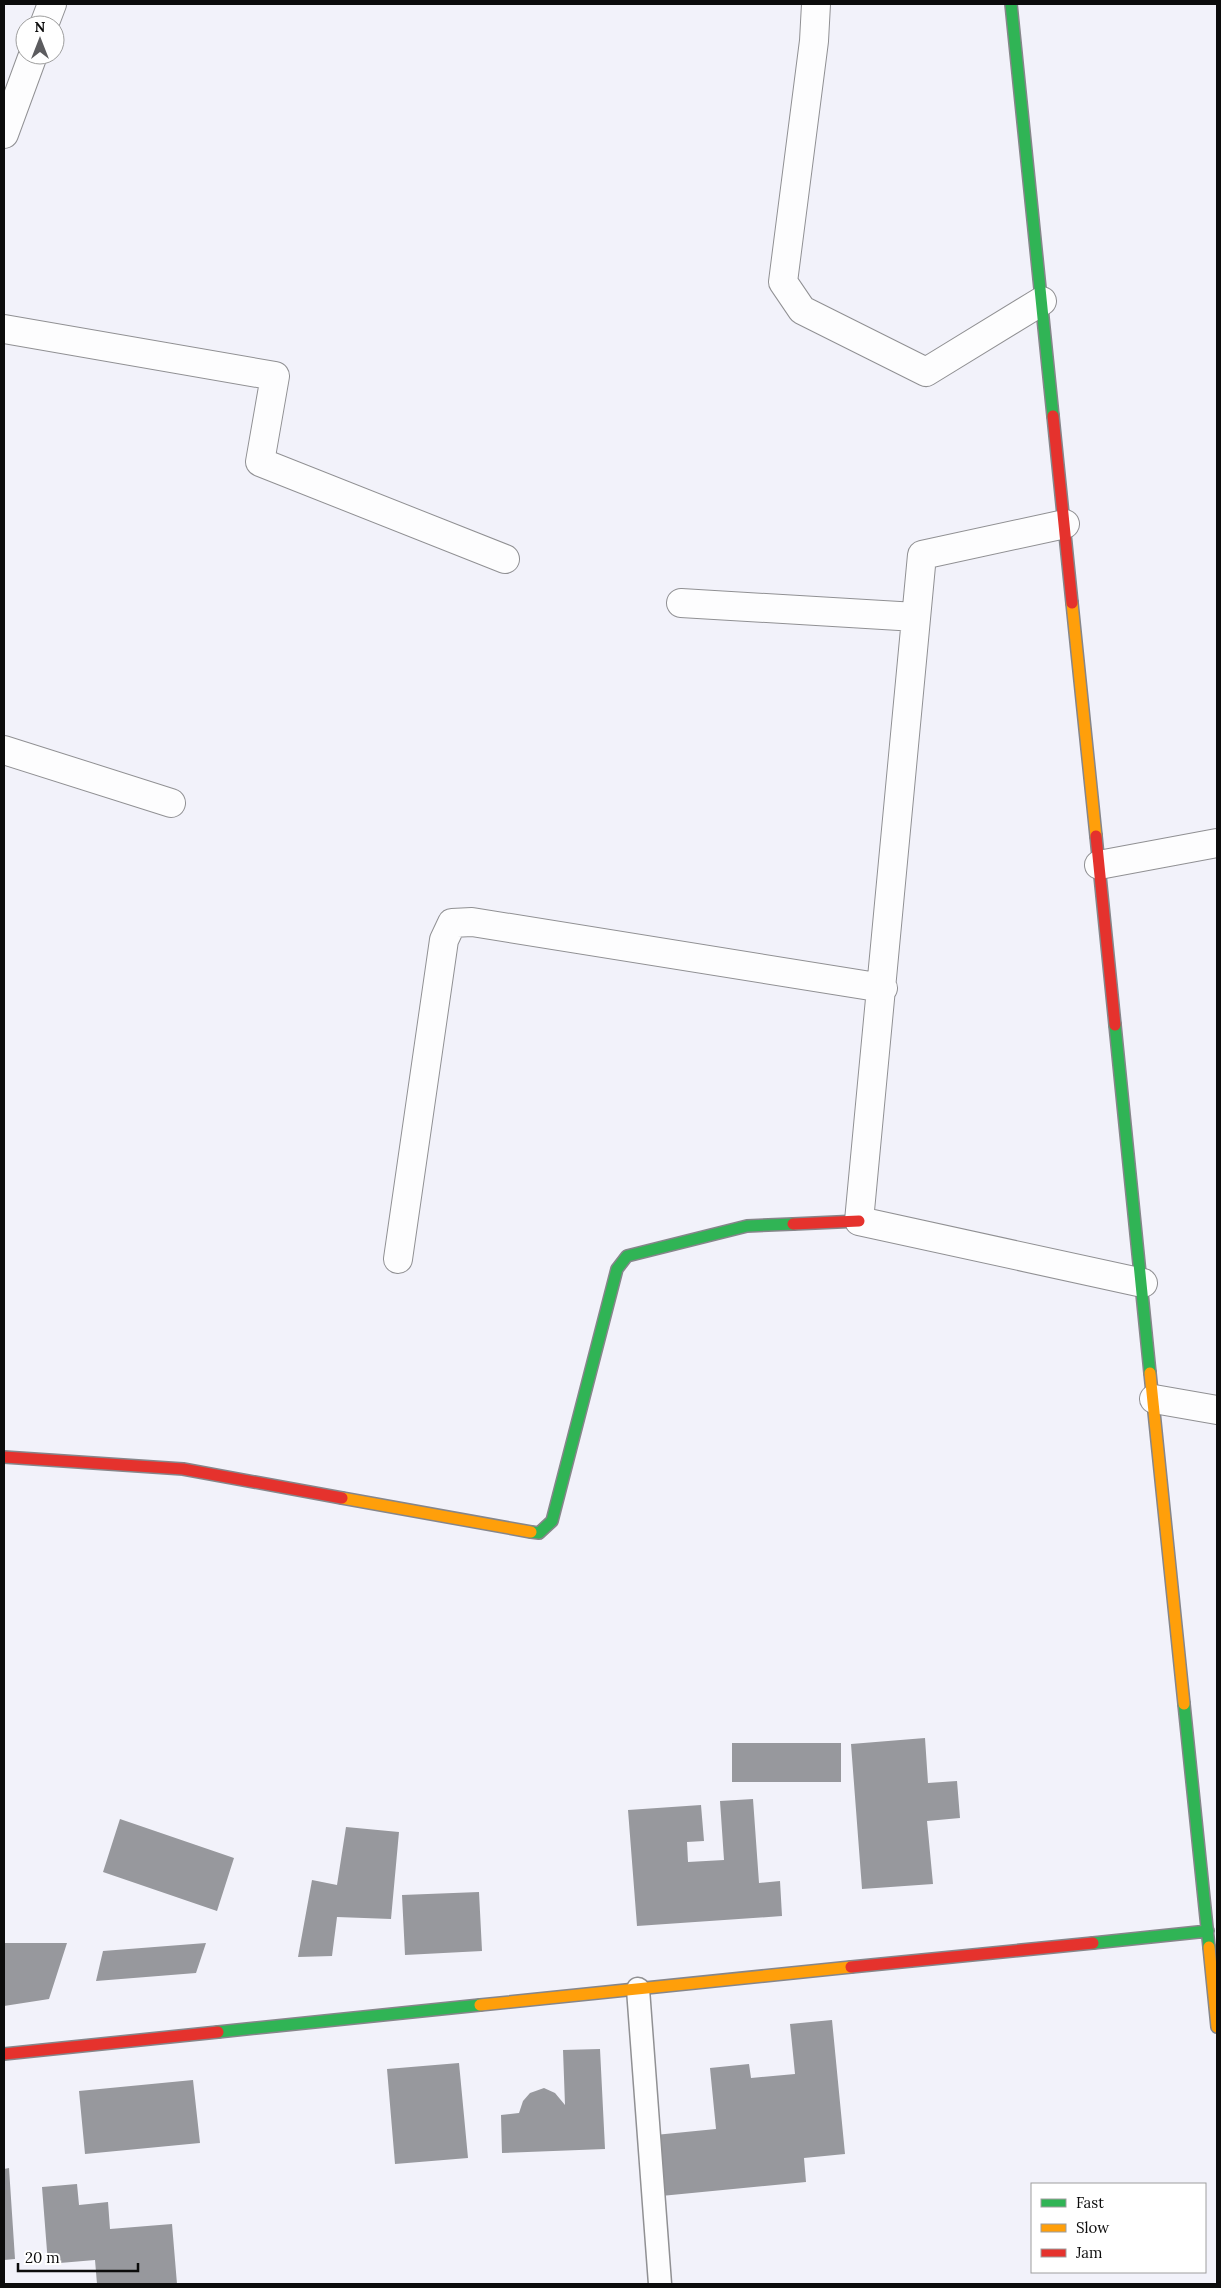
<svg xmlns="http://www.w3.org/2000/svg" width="1221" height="2288" viewBox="0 0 1221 2288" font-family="Lora,serif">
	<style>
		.building { fill: #97989d }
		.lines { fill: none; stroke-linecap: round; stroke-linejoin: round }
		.lane-casing { stroke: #909093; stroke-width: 25 }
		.street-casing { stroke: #909093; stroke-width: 30 }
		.fast-casing { stroke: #86868a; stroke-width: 14 }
		.slow-casing { stroke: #86868a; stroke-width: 14 }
		.jam-casing { stroke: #86868a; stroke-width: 14 }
		.lane { stroke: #fdfdfe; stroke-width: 22 }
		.street { stroke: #fdfdfe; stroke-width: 28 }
		.fast { stroke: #30b455; stroke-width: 11 }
		.slow { stroke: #ff9f0a; stroke-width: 11 }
		.jam { stroke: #e5322d; stroke-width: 11 }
	</style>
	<rect width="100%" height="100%" fill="#f2f2fa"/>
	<!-- building -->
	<path class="building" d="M 925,1738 L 928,1783 L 957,1781 L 960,1818 L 927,1821 L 933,1884 L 862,1889 L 851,1744 Z
		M 732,1743 L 841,1743 L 841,1782 L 732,1782 Z
		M 753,1799 L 759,1883 L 780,1881 L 782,1916 L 637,1926 L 628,1810 L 701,1805 L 704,1841 L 687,1842 L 688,1862 L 724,1860 L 720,1801 Z
		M 120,1819 L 234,1858 L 217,1911 L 103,1872 Z
		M 346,1827 L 399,1832 L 391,1919 L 337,1917 L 332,1956 L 298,1957 L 312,1880 L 337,1885 Z
		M 479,1892 L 482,1951 L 405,1955 L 402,1895 Z
		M 4,1943 L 67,1943 L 49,1999 L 4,2006 Z
		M 206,1943 L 196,1973 L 96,1981 L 103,1951 Z
		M 832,2020 L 845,2154 L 804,2158 L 806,2182 L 661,2196 L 655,2135 L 716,2129 L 710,2068 L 749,2064 L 751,2078 L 795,2074 L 790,2024 Z
		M 600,2049 L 605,2149 L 502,2153 L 501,2115 L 519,2113 L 523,2101 L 530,2093 L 544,2088 L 555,2093 L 565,2105 L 563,2050 Z
		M 459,2063 L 468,2158 L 395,2164 L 387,2069 Z
		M 193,2080 L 200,2143 L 85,2154 L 79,2091 Z
		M 9,2168 L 15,2259 L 4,2260 L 4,2169 Z
		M 77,2184 L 79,2205 L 108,2202 L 110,2229 L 172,2224 L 177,2284 L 97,2284 L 95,2260 L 48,2264 L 42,2187 Z"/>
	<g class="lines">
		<!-- lane casing -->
		<g class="lane-casing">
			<path id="lane" d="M 638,1989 L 660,2284"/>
		</g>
		<!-- street casing -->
		<g class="street-casing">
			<path id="street" d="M 816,4 L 814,41 L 783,282 L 802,310 L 926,372 L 1042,301
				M 44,25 L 52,4
				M 4,134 L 33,55
				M 4,329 L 275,376 L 260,462 L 505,559
				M 1065,524 L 922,555 L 859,1221 L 1143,1283
				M 681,603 L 916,617
				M 4,750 L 171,803
				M 1099,865 L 1217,843
				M 398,1259 L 444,940 L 452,923 L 472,922 L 883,988
				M 1154,1399 L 1217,1410"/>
		</g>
		<!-- fast casing -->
		<g class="fast-casing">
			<path id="fast" d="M 1011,4 L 1053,416
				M 1115,1025 L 1150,1373
				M 531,1532 L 539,1533 L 552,1521 L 617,1269 L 627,1256 L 747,1226 L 793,1224
				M 1184,1704 L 1209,1947
				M 1093,1943 L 1208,1931
				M 218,2032 L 480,2005"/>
		</g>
		<!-- slow casing -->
		<g class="slow-casing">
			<path id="slow" d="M 1072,603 L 1096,836
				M 1150,1373 L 1184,1704
				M 342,1498 L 531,1532
				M 1209,1947 L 1217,2027
				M 480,2005 L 851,1967"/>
		</g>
		<!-- jam casing -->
		<g class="jam-casing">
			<path id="jam" d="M 1053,416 L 1072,603
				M 1096,836 L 1115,1025
				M 793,1224 L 859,1221
				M 4,1457 L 183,1469 L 342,1498
				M 851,1967 L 1093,1943
				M 4,2054 L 218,2032"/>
		</g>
		<!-- lane -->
		<use href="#lane" class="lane"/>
		<!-- street -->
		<use href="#street" class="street"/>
		<!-- fast -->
		<use href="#fast" class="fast"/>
		<!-- slow -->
		<use href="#slow" class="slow"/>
		<!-- jam -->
		<use href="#jam" class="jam"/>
	</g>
	<!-- border -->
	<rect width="1221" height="2288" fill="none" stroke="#0c0c0c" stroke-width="10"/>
	<!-- legend -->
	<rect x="1031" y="2183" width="175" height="90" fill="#ffffff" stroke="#9e9e9e"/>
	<rect x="1041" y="2199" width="25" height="8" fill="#30b455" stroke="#9e9e9e"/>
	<text x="1076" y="2208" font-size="15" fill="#0c0c0c">Fast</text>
	<rect x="1041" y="2224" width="25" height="8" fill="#ff9f0a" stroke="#9e9e9e"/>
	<text x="1076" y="2233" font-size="15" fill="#0c0c0c">Slow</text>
	<rect x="1041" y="2249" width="25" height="8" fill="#e5322d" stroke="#9e9e9e"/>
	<text x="1076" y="2258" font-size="15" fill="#0c0c0c">Jam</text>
	<!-- north arrow -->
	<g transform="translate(40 40)"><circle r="24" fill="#ffffff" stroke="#9e9e9e"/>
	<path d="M0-4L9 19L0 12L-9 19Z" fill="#5c5c5f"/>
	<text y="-8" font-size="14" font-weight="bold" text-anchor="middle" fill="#0c0c0c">N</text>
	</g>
	<!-- scale -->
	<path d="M18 2263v8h120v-8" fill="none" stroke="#0c0c0c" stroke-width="2.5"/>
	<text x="25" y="2263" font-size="15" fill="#0c0c0c" stroke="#ffffff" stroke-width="4" paint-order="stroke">20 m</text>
</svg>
